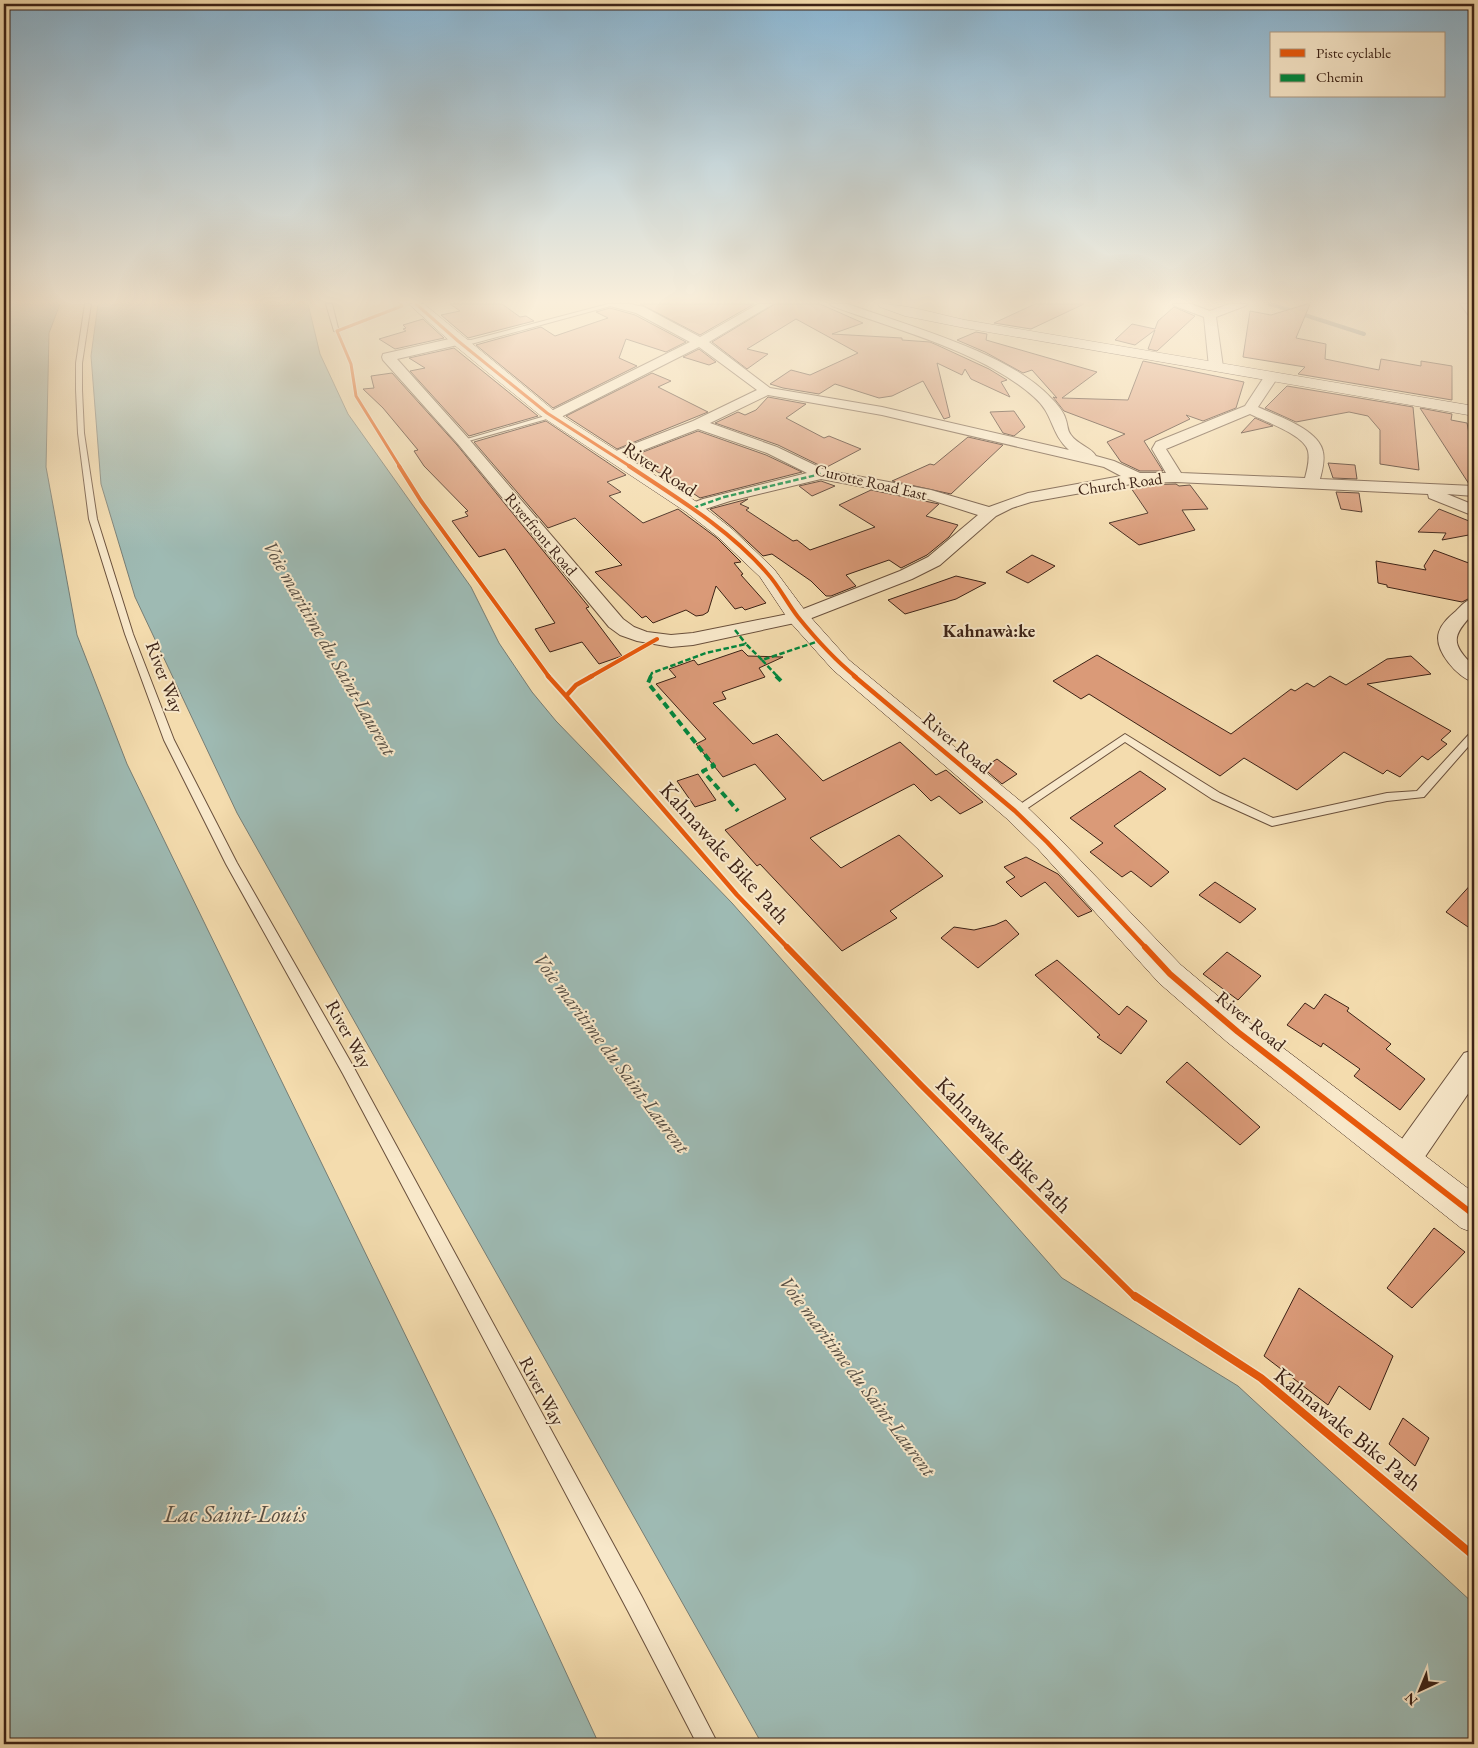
<svg xmlns="http://www.w3.org/2000/svg" width="1478" height="1748" viewBox="0 0 1478 1748" font-family="'EB Garamond',serif">
	<style>
		.water { fill: #9ebab3; stroke: #777d74 }
		.lines { fill: none; stroke-linecap: round; stroke-linejoin: round }
		.stream { stroke: #777d74; stroke-width: 4 }
		.building { fill: #da9a78; stroke: #3c2216 }
		.lane-casing { stroke: #6a503c; stroke-width: 2 }
		.street-casing { stroke: #6a503c; stroke-width: 2 }
		.secondary-casing { stroke: #3c2216; stroke-width: 1 }
		.lane { fill: #f8e8ca; fill-rule: evenodd }
		.street { fill: #f8e8ca; fill-rule: evenodd }
		.secondary { fill: #f8e8ca; fill-rule: evenodd }
		.quiet-far1 { stroke: #00873e; stroke-width: 2.5; stroke-dasharray: 5.5 2.5; stroke-linecap: butt }
		.quiet { stroke: #00873e; stroke-width: 4; stroke-dasharray: 7 4; stroke-linecap: butt }
		.cycleway-far4-casing { stroke: #f8e8ca; stroke-width: 5 }
		.cycleway-far3-casing { stroke: #f8e8ca; stroke-width: 6 }
		.cycleway-far2-casing { stroke: #f8e8ca; stroke-width: 8 }
		.cycleway-far1-casing { stroke: #f8e8ca; stroke-width: 9 }
		.cycleway-casing { stroke: #f8e8ca; stroke-width: 11 }
		.cycleway-far4 { stroke: #e8590c; stroke-width: 3 }
		.cycleway-far3 { stroke: #e8590c; stroke-width: 4 }
		.cycleway-far2 { stroke: #e8590c; stroke-width: 4.5 }
		.cycleway-far1 { stroke: #e8590c; stroke-width: 6 }
		.cycleway { stroke: #e8590c; stroke-width: 8 }
		.labels { text-anchor: middle; dominant-baseline: central; stroke-width: 4; stroke-linejoin: round; paint-order: stroke }
		.far-street-label { font-size: 16px; fill: #3c2216; stroke: #f8e8ca }
		.far-quarter-label { font-size: 18px; font-weight: bold; fill: #3c2216; stroke: #f8e8ca }
		.street-label { font-size: 19px; fill: #3c2216; stroke: #f8e8ca }
		.water-label { font-size: 20px; font-style: italic; fill: #595045; stroke: #f8e8ca }
		.near-street-label { font-size: 22px; fill: #3c2216; stroke: #f8e8ca }
		.near-water-label { font-size: 24px; font-style: italic; fill: #595045; stroke: #f8e8ca }
	</style>
	<rect width="100%" height="100%" fill="#f4dcae"/>
	<filter id="stains"><feTurbulence type="fractalNoise" baseFrequency=".004" numOctaves="4"/><feColorMatrix values="0 0 0 0 .2 0 0 0 0 .09 0 0 0 0 .02 0 0 0 .5 -.17"/></filter>
	<radialGradient id="worn" r=".72"><stop offset=".6" stop-color="#630" stop-opacity="0"/><stop offset="1" stop-color="#630" stop-opacity=".3"/></radialGradient>
	<!-- water -->
	<path class="water" d="M 4,304 L 60,304 L 49,333 L 46,467 L 77,635 L 127,764 L 495,1519 L 599,1744 L 4,1744 Z
		M 98,304 L 308,304 L 320,354 L 348,414 L 471,587 L 499,643 L 532,692 L 556,721 L 732,903 L 1062,1278 L 1238,1386 L 1474,1604 L 1474,1744 L 762,1744 L 237,813 L 135,597 L 101,484 L 91,356 Z"/>
	<g class="lines">
		<!-- stream -->
		<path class="stream" d="M 1270,304 L 1364,334"/>
	</g>
	<!-- building -->
	<path class="building" d="M 450,304 L 502,304 L 520,317 L 526,316 L 534,321 L 468,338 L 441,315 L 460,311 Z
		M 640,304 L 754,304 L 700,335 Z
		M 775,304 L 820,304 L 863,323 L 832,334 L 902,338 L 902,340 L 930,342 L 937,345 L 989,369 L 1007,380 L 1001,382 L 1010,397 L 971,379 L 965,369 L 962,375 L 937,363 L 950,417 L 944,419 L 923,381 L 892,396 L 879,398 L 835,384 L 819,394 L 783,388 L 770,384 L 791,370 L 810,375 L 858,353 L 796,319 L 747,349 L 768,354 L 747,369 L 712,342 Z
		M 1035,304 L 1084,304 L 1031,329 L 994,323 Z
		M 1307,304 L 1310,304 L 1296,338 L 1326,344 L 1325,359 L 1379,370 L 1381,359 L 1421,366 L 1421,361 L 1452,366 L 1452,400 L 1298,374 L 1305,367 L 1243,357 L 1250,311 L 1271,315 Z
		M 1174,307 L 1195,316 L 1157,351 L 1148,349 L 1155,330 L 1135,345 L 1115,340 L 1132,324 L 1155,329 L 1158,321 Z
		M 610,308 L 635,315 L 686,342 L 666,352 L 626,339 L 619,358 L 637,366 L 553,408 L 476,345 L 541,327 L 555,336 L 608,318 L 596,312 Z
		M 423,319 L 444,338 L 395,349 L 379,339 L 406,331 L 403,329 L 406,328 L 403,325 Z
		M 976,332 L 987,334 L 986,340 L 1097,372 L 1062,398 L 1128,400 L 1143,361 L 1244,382 L 1236,408 L 1203,421 L 1186,415 L 1190,419 L 1144,441 L 1163,471 L 1140,471 L 1121,462 L 1107,442 L 1125,434 L 1064,411 L 1053,397 L 1057,398 L 1032,370 L 1023,373 L 985,352 L 957,340 Z
		M 454,348 L 538,416 L 469,436 L 410,371 L 425,368 L 409,358 Z
		M 699,349 L 716,362 L 709,365 L 683,357 Z
		M 392,373 L 457,445 L 589,607 L 586,608 L 622,656 L 599,664 L 582,642 L 550,652 L 535,629 L 555,623 L 505,549 L 479,557 L 452,521 L 468,516 L 465,512 L 468,511 L 424,466 L 414,451 L 418,450 L 383,408 L 363,389 L 374,388 L 371,376 Z
		M 652,373 L 671,381 L 658,387 L 708,412 L 617,449 L 566,416 Z
		M 1287,386 L 1413,407 L 1419,470 L 1380,464 L 1380,430 L 1368,416 L 1349,412 L 1296,422 L 1265,408 Z
		M 768,397 L 806,404 L 786,418 L 824,438 L 829,436 L 861,449 L 825,468 L 778,445 L 715,423 L 738,412 L 745,415 L 756,410 Z
		M 1420,408 L 1452,414 L 1451,420 L 1467,423 L 1470,439 L 1474,440 L 1474,484 L 1469,484 Z
		M 1014,411 L 1025,427 L 1014,436 L 1003,433 L 990,412 Z
		M 1255,418 L 1273,426 L 1241,433 Z
		M 546,421 L 626,475 L 607,482 L 621,492 L 609,496 L 643,523 L 678,509 L 717,538 L 741,562 L 734,563 L 743,574 L 741,575 L 766,603 L 745,610 L 742,607 L 735,609 L 716,586 L 708,612 L 703,615 L 696,616 L 686,610 L 653,623 L 646,616 L 642,618 L 595,572 L 622,565 L 575,518 L 548,528 L 474,442 Z
		M 698,431 L 766,455 L 802,472 L 700,498 L 662,472 L 659,473 L 649,466 L 646,468 L 630,457 Z
		M 968,437 L 1003,445 L 951,494 L 892,481 L 930,464 L 934,465 Z
		M 1328,463 L 1355,465 L 1357,479 L 1333,478 Z
		M 821,481 L 835,486 L 812,496 L 799,486 Z
		M 1176,484 L 1179,486 L 1190,485 L 1208,509 L 1182,510 L 1195,530 L 1139,545 L 1109,523 L 1148,513 L 1131,488 L 1139,488 L 1137,485 Z
		M 871,490 L 939,504 L 926,516 L 958,525 L 949,537 L 927,555 L 901,568 L 889,560 L 846,575 L 856,586 L 831,596 L 826,596 L 811,581 L 772,554 L 763,556 L 733,528 L 710,509 L 748,499 L 740,504 L 749,508 L 746,510 L 793,541 L 797,540 L 810,550 L 875,527 L 839,505 Z
		M 1336,492 L 1359,493 L 1362,512 L 1341,509 Z
		M 1439,509 L 1474,523 L 1474,534 L 1442,540 L 1446,533 L 1418,532 Z
		M 1434,550 L 1474,565 L 1474,596 L 1462,602 L 1387,587 L 1387,585 L 1378,583 L 1376,561 L 1426,570 L 1424,566 Z
		M 1032,555 L 1055,566 L 1028,583 L 1006,572 Z
		M 956,576 L 986,583 L 956,599 L 905,614 L 888,600 Z
		M 742,650 L 748,656 L 783,657 L 759,668 L 765,677 L 722,692 L 726,699 L 713,703 L 753,744 L 777,734 L 823,781 L 900,742 L 936,775 L 946,770 L 983,802 L 960,814 L 939,796 L 931,801 L 914,784 L 810,838 L 841,868 L 899,835 L 943,876 L 890,911 L 897,918 L 842,951 L 760,864 L 757,866 L 725,830 L 786,799 L 755,764 L 723,777 L 696,744 L 706,739 L 656,684 L 676,677 L 669,669 L 694,660 L 698,665 Z
		M 1097,655 L 1231,734 L 1291,689 L 1295,691 L 1307,683 L 1314,687 L 1330,676 L 1346,685 L 1387,659 L 1411,656 L 1431,674 L 1367,684 L 1451,731 L 1441,740 L 1447,744 L 1428,760 L 1422,756 L 1400,777 L 1387,770 L 1383,774 L 1344,752 L 1297,790 L 1244,758 L 1220,776 L 1089,694 L 1081,699 L 1053,681 Z
		M 997,759 L 1017,774 L 1002,784 L 983,768 Z
		M 1140,771 L 1166,789 L 1114,826 L 1169,872 L 1151,887 L 1131,871 L 1122,877 L 1090,852 L 1103,843 L 1070,818 Z
		M 698,774 L 716,800 L 695,807 L 677,781 Z
		M 1026,857 L 1058,874 L 1092,911 L 1078,917 L 1045,882 L 1021,897 L 1006,882 L 1015,877 L 1004,867 Z
		M 1474,881 L 1474,931 L 1446,912 Z
		M 1215,882 L 1256,909 L 1240,923 L 1199,895 Z
		M 1006,920 L 1019,934 L 978,968 L 941,938 L 954,927 L 974,930 L 995,925 Z
		M 1227,952 L 1261,976 L 1238,1000 L 1203,974 Z
		M 1057,960 L 1119,1015 L 1127,1006 L 1147,1021 L 1121,1054 L 1097,1037 L 1100,1035 L 1035,975 Z
		M 1325,994 L 1349,1008 L 1347,1011 L 1391,1044 L 1386,1049 L 1425,1079 L 1400,1110 L 1354,1076 L 1360,1069 L 1323,1043 L 1321,1047 L 1287,1025 L 1305,1003 L 1314,1009 Z
		M 1187,1062 L 1260,1127 L 1240,1145 L 1166,1082 Z
		M 1434,1228 L 1465,1252 L 1412,1308 L 1387,1288 Z
		M 1299,1288 L 1393,1356 L 1370,1410 L 1339,1386 L 1328,1405 L 1264,1356 Z
		M 1403,1418 L 1429,1438 L 1415,1466 L 1389,1444 Z"/>
	<g class="lines">
		<!-- lane casing -->
		<g class="lane-casing">
			<path id="lane" d="M 85,304 L 91,304 L 82,363 L 82,390 L 84,433 L 97,519 L 133,634 L 174,740 L 237,863 L 353,1066 L 642,1597 L 718,1744 L 697,1744 L 628,1611 L 343,1074 L 226,864 L 164,740 L 125,634 L 89,519 L 78,433 L 76,390 L 76,363 Z
				M 326,304 L 332,304 L 339,332 L 334,331 Z
				M 608,304 L 618,304 L 471,344 L 455,341 L 458,339 L 471,340 Z
				M 552,414 L 554,415 L 554,417 L 465,442 L 460,441 Z
				M 1474,731 L 1474,740 L 1424,797 L 1387,801 L 1272,826 L 1212,799 L 1125,742 L 1019,814 L 1015,815 L 1010,811 L 1125,734 L 1220,793 L 1273,818 L 1387,793 L 1417,791 L 1471,732 Z"/>
		</g>
		<!-- street casing -->
		<g class="street-casing">
			<path id="street" d="M 608,304 L 630,304 L 644,307 L 700,337 L 758,304 L 773,304 L 709,342 L 770,388 L 882,407 L 1069,450 C 1050,433 1054,414 1034,397 C 984,352 894,329 832,306 L 830,304 L 848,304 C 905,325 1011,353 1051,398 C 1057,404 1064,412 1066,420 C 1068,426 1067,430 1071,435 C 1077,444 1092,448 1096,456 L 1114,461 L 1140,473 L 1166,473 L 1152,449 L 1156,442 L 1245,406 L 1266,374 L 1271,373 L 1278,377 L 1258,407 C 1277,416 1319,429 1323,452 C 1325,461 1322,471 1320,479 L 1474,486 L 1474,496 L 1447,494 L 1474,505 L 1474,516 L 1429,498 L 1428,494 L 1176,482 L 1137,483 L 1031,502 L 1012,508 L 996,516 L 940,565 L 912,579 L 804,621 L 693,645 L 671,647 L 637,641 L 620,635 L 609,627 L 458,444 L 383,360 L 382,357 L 383,354 L 458,337 L 462,338 L 464,341 L 462,344 L 397,359 L 468,438 L 623,619 L 634,627 L 647,632 L 671,635 L 693,633 L 793,613 L 900,571 L 928,557 L 978,515 L 928,499 L 821,479 L 730,501 L 693,513 L 687,511 L 685,508 L 687,505 L 703,499 L 807,473 L 767,453 L 698,429 L 618,460 L 608,460 L 606,457 L 608,454 L 693,421 L 757,390 L 699,347 L 557,419 L 547,419 L 545,416 L 547,413 L 690,342 L 636,313 L 610,306 ZM 768,395 L 882,415 L 1104,467 L 1121,476 L 1028,493 L 989,507 L 931,490 L 825,470 L 777,447 L 710,423 ZM 1250,414 C 1264,421 1305,435 1308,451 C 1310,460 1307,470 1305,478 L 1181,473 L 1166,449 Z
				M 1173,304 L 1191,304 L 1210,311 L 1229,304 L 1247,304 L 1245,306 L 1216,317 L 1223,367 L 1221,370 L 1216,371 L 1209,367 L 1204,317 L 1175,306 Z
				M 1460,304 L 1472,304 L 1474,307 L 1474,318 L 1470,317 Z
				M 1474,598 L 1474,613 C 1452,635 1450,644 1474,666 L 1474,682 C 1458,678 1433,650 1439,632 C 1442,623 1449,617 1456,611 C 1462,605 1466,600 1474,598 Z
				M 1474,1050 L 1474,1085 L 1416,1170 L 1405,1174 L 1394,1170 L 1390,1160 L 1394,1150 L 1464,1053 Z"/>
		</g>
		<!-- secondary casing -->
		<g class="secondary-casing">
			<path id="secondary" d="M 409,304 L 424,304 L 553,410 L 700,504 L 732,529 L 774,569 L 806,612 L 849,660 L 1024,804 L 1056,835 L 1181,965 L 1249,1022 L 1474,1193 L 1474,1233 L 1461,1228 L 1227,1042 L 1159,983 L 1038,849 L 1006,818 L 833,670 L 790,622 L 760,577 L 718,537 L 686,512 L 541,416 L 453,344 Z
				M 878,304 C 907,304 936,314 965,320 L 1474,406 L 1474,416 L 965,328 L 905,316 L 880,307 Z"/>
		</g>
		<!-- lane -->
		<use href="#lane" class="lane"/>
		<!-- street -->
		<use href="#street" class="street"/>
		<!-- secondary -->
		<use href="#secondary" class="secondary"/>
		<!-- quiet-far1 -->
		<path class="quiet-far1" d="M 693,508 L 724,497 L 821,474
			M 735,630 L 746,644
			M 762,660 L 778,677
			M 650,677 L 652,673 L 706,653 L 746,644 L 762,660 L 819,641"/>
		<!-- quiet -->
		<path class="quiet" d="M 651,676 L 648,683 L 714,766 L 703,771 L 738,811
			M 776,676 L 781,681"/>
		<!-- cycleway-far4 casing -->
		<g class="cycleway-far4-casing">
			<path id="cycleway-far4" d="M 416,304 L 458,341 L 547,413 L 631,467
				M 400,467 L 356,396 L 351,364 L 337,331 L 402,306 L 401,304"/>
		</g>
		<!-- cycleway-far3 casing -->
		<g class="cycleway-far3-casing">
			<path id="cycleway-far3" d="M 399,466 L 421,501 L 549,677
				M 629,466 C 677,498 729,529 767,573 C 779,586 787,603 798,617 C 815,638 835,660 856,677
				M 590,677 L 657,639"/>
		</g>
		<!-- cycleway-far2 casing -->
		<g class="cycleway-far2-casing">
			<path id="cycleway-far2" d="M 548,676 L 566,696 L 576,685 L 592,676
				M 854,676 L 1015,811 L 1047,842 L 1146,948
				M 566,696 L 737,895 L 788,948"/>
		</g>
		<!-- cycleway-far1 casing -->
		<g class="cycleway-far1-casing">
			<path id="cycleway-far1" d="M 787,947 L 922,1086 L 1136,1298
				M 1145,947 L 1170,974 L 1238,1032 L 1474,1215"/>
		</g>
		<!-- cycleway casing -->
		<g class="cycleway-casing">
			<path id="cycleway" d="M 1135,1296 L 1261,1378 L 1474,1556"/>
		</g>
		<!-- cycleway-far4 -->
		<use href="#cycleway-far4" class="cycleway-far4"/>
		<!-- cycleway-far3 -->
		<use href="#cycleway-far3" class="cycleway-far3"/>
		<!-- cycleway-far2 -->
		<use href="#cycleway-far2" class="cycleway-far2"/>
		<!-- cycleway-far1 -->
		<use href="#cycleway-far1" class="cycleway-far1"/>
		<!-- cycleway -->
		<use href="#cycleway" class="cycleway"/>
	</g>
	<!-- sky -->
	<linearGradient id="sky" x2="0" y2="1"><stop stop-color="#8ab6d3"/><stop offset="0.55" stop-color="#faefdb"/><stop offset="1" stop-color="#faefdb" stop-opacity="0"/></linearGradient>
	<rect width="1478" height="549" fill="url(#sky)"/>
	<g class="labels">
		<!-- far-street labels -->
		<g class="far-street-label">
			<text transform="translate(871 482) rotate(13)">Curotte Road East</text>
			<text transform="translate(1120 484) rotate(-8)">Church Road</text>
			<text transform="translate(541 534) rotate(50)">Riverfront Road</text>
		</g>
		<!-- far-quarter labels -->
		<g class="far-quarter-label">
			<text x="989" y="630">Kahnawà:ke</text>
		</g>
		<!-- street labels -->
		<g class="street-label">
			<text transform="translate(660 469) rotate(33)">River Road</text>
			<text transform="translate(165 677) rotate(69)">River Way</text>
			<text transform="translate(957 743) rotate(40)">River Road</text>
			<text transform="translate(1251 1021) rotate(39)">River Road</text>
			<text transform="translate(349 1034) rotate(61)">River Way</text>
			<text transform="translate(542 1391) rotate(62)">River Way</text>
		</g>
		<!-- water labels -->
		<g class="water-label">
			<text transform="translate(330 648) rotate(60)">Voie maritime du Saint-Laurent</text>
			<text transform="translate(612 1053) rotate(53)">Voie maritime du Saint-Laurent</text>
			<text transform="translate(858 1376) rotate(53)">Voie maritime du Saint-Laurent</text>
		</g>
		<!-- near-street labels -->
		<g class="near-street-label">
			<text transform="translate(725 853) rotate(48)">Kahnawake Bike Path</text>
			<text transform="translate(1004 1145) rotate(45)">Kahnawake Bike Path</text>
			<text transform="translate(1348 1429) rotate(39)">Kahnawake Bike Path</text>
		</g>
		<!-- near-water labels -->
		<g class="near-water-label">
			<text x="235" y="1513">Lac Saint-Louis</text>
		</g>
	</g>
	<!-- margin -->
	<rect width="1478" height="1748" fill="none" stroke="#f4dcae" stroke-width="20"/>
	<rect x="5" y="5" width="1468" height="1738" fill="none" stroke="#3c2216" stroke-width="2.5"/>
	<rect x="10" y="10" width="1458" height="1728" fill="none" stroke="#3c2216"/>
	<!-- legend -->
	<rect x="1270" y="32" width="175" height="65" fill="#f8e8ca" stroke="#ad9982"/>
	<rect x="1280" y="49" width="25" height="8" fill="#e8590c" stroke="#ad9982"/>
	<text x="1316" y="58" font-size="15" fill="#3c2216">Piste cyclable</text>
	<rect x="1280" y="74" width="25" height="8" fill="#00873e" stroke="#ad9982"/>
	<text x="1316" y="82" font-size="15" fill="#3c2216">Chemin</text>
	<!-- north arrow -->
	<g transform="translate(1420 1690) rotate(224)" stroke="#f8e8ca" stroke-width="4" paint-order="stroke">
	<path d="M0-4L9 19L0 12L-9 19Z" fill="#3c2216"/>
	<text y="-8" font-size="14" font-weight="bold" text-anchor="middle" fill="#3c2216">N</text>
	</g>
	<rect width="100%" height="100%" filter="url(#stains)"/>
	<rect width="100%" height="100%" fill="url(#worn)"/>
</svg>
